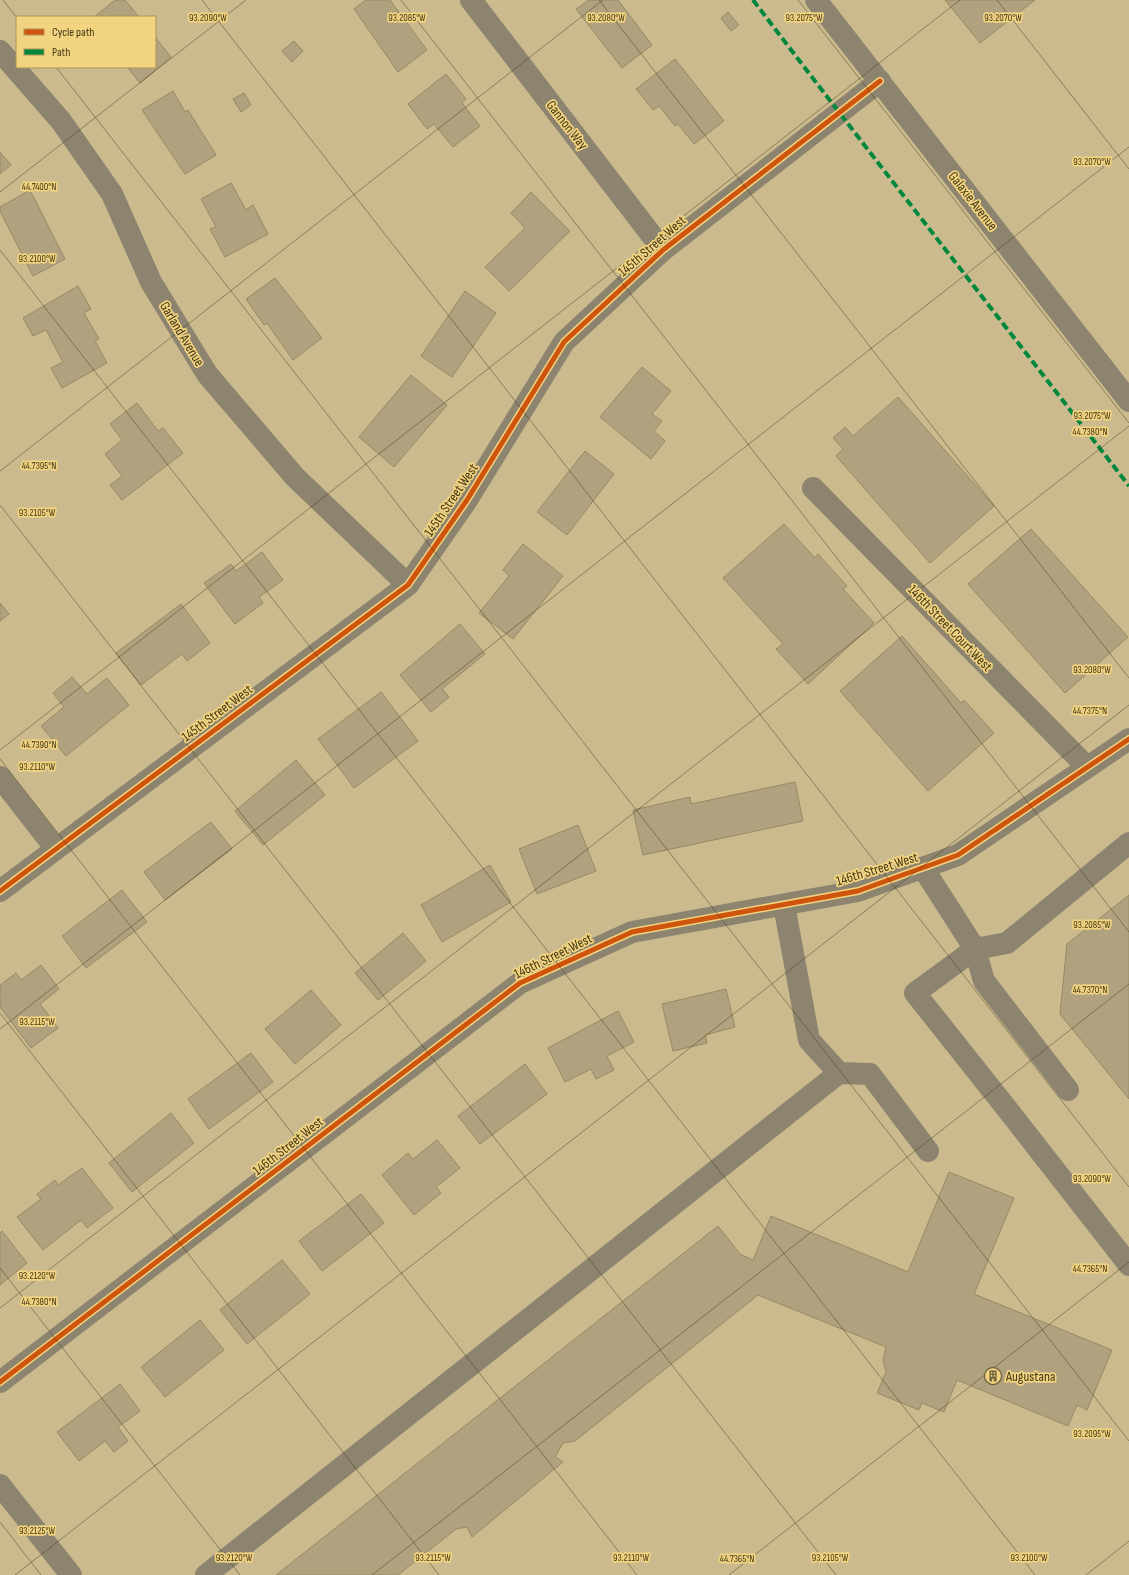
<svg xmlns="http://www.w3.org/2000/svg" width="1129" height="1575" viewBox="0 0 1129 1575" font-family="'Sofia Sans Condensed',sans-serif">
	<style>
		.building { fill: #b0a27e; stroke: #968a64 }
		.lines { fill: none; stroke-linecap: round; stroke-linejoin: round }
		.minor { stroke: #8c846f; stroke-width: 22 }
		.quiet { stroke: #00873e; stroke-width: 4; stroke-dasharray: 8 4; stroke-linecap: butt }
		.cycleway-casing { stroke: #f1d380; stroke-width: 8 }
		.cycleway { stroke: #cf540d; stroke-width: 5 }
		.ticks { fill: none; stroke: #423613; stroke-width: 1; stroke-opacity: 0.45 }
		.labels { text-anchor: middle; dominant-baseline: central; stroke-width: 3.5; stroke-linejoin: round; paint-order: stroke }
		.street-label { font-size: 14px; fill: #423613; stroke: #f1d380 }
		.poi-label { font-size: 14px; fill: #423613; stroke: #f1d380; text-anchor: start }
		.ticks-label { font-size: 10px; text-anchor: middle; fill: #423613; stroke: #f1d380; stroke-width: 3.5; stroke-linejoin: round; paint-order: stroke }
	</style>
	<rect width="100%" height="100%" fill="#caba8d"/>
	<!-- building -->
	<path class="building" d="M 115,0 L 125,0 L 139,17 L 94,17 Z
		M 366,0 L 390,0 L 427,50 L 398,72 L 354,9 Z
		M 589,0 L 618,0 L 652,45 L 622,68 L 576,9 Z
		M 945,0 L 1035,0 L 980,43 Z
		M 728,12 L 739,25 L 731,31 L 721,18 Z
		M 155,37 L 171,57 L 140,83 L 127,67 L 155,67 Z
		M 294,41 L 303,51 L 292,62 L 282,51 Z
		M 675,59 L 724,121 L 694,144 L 678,124 L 675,126 L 659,106 L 653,110 L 636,89 Z
		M 446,74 L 466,99 L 462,103 L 480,126 L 453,147 L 434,124 L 427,129 L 408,104 Z
		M 173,91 L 185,112 L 188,110 L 216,155 L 185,174 L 142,110 Z
		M 244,93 L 251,105 L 241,112 L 233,99 Z
		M 0,152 L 11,165 L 0,174 Z
		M 231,183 L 246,210 L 253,205 L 268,234 L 225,257 L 210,229 L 216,227 L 201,199 Z
		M 30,190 L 65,259 L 33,276 L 0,211 L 0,207 Z
		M 531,192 L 570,231 L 509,291 L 485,267 L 525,228 L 511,213 Z
		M 275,278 L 322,338 L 293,360 L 267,323 L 264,325 L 246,299 Z
		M 78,286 L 91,309 L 84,313 L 99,339 L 95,341 L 107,363 L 62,388 L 51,368 L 63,362 L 46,330 L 33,336 L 23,318 Z
		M 465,291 L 496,313 L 452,377 L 421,356 Z
		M 642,367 L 671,391 L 652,414 L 662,421 L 654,431 L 665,441 L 651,459 L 600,417 Z
		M 411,375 L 447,405 L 394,467 L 359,437 Z
		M 898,397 L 994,506 L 930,563 L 836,456 L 843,449 L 833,438 L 845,427 L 853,436 Z
		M 137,403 L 158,431 L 163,428 L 183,453 L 122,500 L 110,485 L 122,476 L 105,454 L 122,440 L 110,424 Z
		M 585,451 L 614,474 L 567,535 L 537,512 Z
		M 784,524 L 815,558 L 818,554 L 847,586 L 843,589 L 874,623 L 808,684 L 776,649 L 783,644 L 723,578 Z
		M 1031,529 L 1128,637 L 1065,693 L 968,584 Z
		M 523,544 L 563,576 L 513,639 L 479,613 L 509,576 L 503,570 Z
		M 262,552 L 283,580 L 259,597 L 263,603 L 235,624 L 204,583 L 231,564 L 236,571 Z
		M 0,603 L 9,614 L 0,621 Z
		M 181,604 L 210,643 L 187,661 L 182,654 L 141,685 L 116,653 Z
		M 460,624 L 485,654 L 442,689 L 449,697 L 431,712 L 400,675 Z
		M 902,636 L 961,703 L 964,700 L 994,733 L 928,791 L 840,691 Z
		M 72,677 L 87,694 L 107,678 L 129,705 L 66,756 L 41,726 L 64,707 L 53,693 Z
		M 381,692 L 418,741 L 354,788 L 318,739 Z
		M 296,760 L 325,795 L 263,845 L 235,811 Z
		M 795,782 L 803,821 L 643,855 L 633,810 L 690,797 L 691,804 Z
		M 211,822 L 232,849 L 165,900 L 144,872 Z
		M 578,825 L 596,871 L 537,894 L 519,849 Z
		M 490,865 L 511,902 L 442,942 L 421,905 Z
		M 122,890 L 147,922 L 86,968 L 62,936 Z
		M 1129,895 L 1129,1099 L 1060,1014 L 1067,944 Z
		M 403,933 L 426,961 L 378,1000 L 355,973 Z
		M 41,965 L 59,989 L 40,1004 L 58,1028 L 31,1048 L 0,1007 L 0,985 L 16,973 L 21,980 Z
		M 726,989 L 735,1027 L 705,1035 L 707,1043 L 673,1051 L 662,1004 Z
		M 311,990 L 341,1025 L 295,1064 L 265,1029 Z
		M 618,1011 L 634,1042 L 607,1056 L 614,1070 L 596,1079 L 591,1069 L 565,1082 L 548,1048 Z
		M 251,1053 L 273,1082 L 209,1129 L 188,1099 Z
		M 525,1064 L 547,1094 L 480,1144 L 458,1116 Z
		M 171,1113 L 194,1143 L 132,1192 L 109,1163 Z
		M 437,1140 L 460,1168 L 436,1187 L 441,1193 L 414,1215 L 382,1175 L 408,1153 L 413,1159 Z
		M 82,1168 L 113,1208 L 87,1228 L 81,1220 L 43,1250 L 17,1217 L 41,1199 L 37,1194 L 55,1180 L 58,1185 Z
		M 949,1172 L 1014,1198 L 974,1294 L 1112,1350 L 1087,1410 L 1077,1405 L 1068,1426 L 957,1380 L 944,1412 L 922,1403 L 919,1410 L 877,1393 L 886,1372 L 883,1360 L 886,1347 L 758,1295 L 575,1441 L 563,1443 L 555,1457 L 563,1462 L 472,1537 L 467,1527 L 456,1529 L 398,1575 L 276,1575 L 718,1226 L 740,1254 L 753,1260 L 771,1216 L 908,1272 Z
		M 361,1194 L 384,1223 L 322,1271 L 299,1241 Z
		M 2,1231 L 27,1263 L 0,1285 L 0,1233 Z
		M 282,1260 L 310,1294 L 247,1344 L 220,1310 Z
		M 200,1320 L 224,1350 L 165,1397 L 141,1367 Z
		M 120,1384 L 140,1411 L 118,1427 L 128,1441 L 114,1452 L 105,1441 L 79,1461 L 57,1432 Z"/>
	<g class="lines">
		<!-- minor -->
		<path class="minor" d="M 471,0 L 663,250
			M 816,0 L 1129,401
			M 0,51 L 61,121 L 112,194 L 151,282 L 207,374 L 295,477 L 408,585
			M 813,488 L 1087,767
			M 0,777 L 56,849
			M 923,868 L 975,949 L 1007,943 L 1129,843
			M 0,891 L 408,585 L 467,500 L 564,342 L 663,250 L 880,81
			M 839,1073 L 870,1074 L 928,1151
			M 1068,1090 L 984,981 L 975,949 L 915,993 L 1015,1119 L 1129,1265
			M 0,1382 L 520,983 L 632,932 L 858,891 L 958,855 L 1129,739
			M 0,1485 L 71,1575
			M 206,1575 L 839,1073 L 809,1040 L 784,905"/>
		<!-- quiet -->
		<path class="quiet" d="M 753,0 C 877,163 1004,324 1129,486"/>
		<!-- cycleway casing -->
		<g class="cycleway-casing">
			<path id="cycleway" d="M 0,891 L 408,585 L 467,500 L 564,342 L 663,250 L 880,81
				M 0,1382 L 520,983 L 632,932 L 858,891 L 958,855 L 1129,739"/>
		</g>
		<!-- cycleway -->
		<use href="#cycleway" class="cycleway"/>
	</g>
	<!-- ticks -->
	<path class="ticks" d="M 3,0 L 17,18M 202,0 L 1129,1187M 401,0 L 1129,932M 599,0 L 1129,678M 798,0 L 1129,423M 997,0 L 1129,169M 56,67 L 1129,1441M 0,192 L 246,0M 0,250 L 1035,1575M 0,471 L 603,0M 0,505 L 836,1575M 0,750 L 960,0M 0,759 L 637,1575M 0,1013 L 439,1575M 0,1029 L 1129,147M 0,1268 L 240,1575M 0,1308 L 1129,426M 0,1522 L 41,1575M 15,1575 L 1129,705M 372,1575 L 1129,984M 729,1575 L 1129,1262M 1086,1575 L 1129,1541"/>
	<!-- icons -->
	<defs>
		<g id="building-ring" transform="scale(0.9)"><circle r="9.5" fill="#f1d380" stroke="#72643e" stroke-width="1.5"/><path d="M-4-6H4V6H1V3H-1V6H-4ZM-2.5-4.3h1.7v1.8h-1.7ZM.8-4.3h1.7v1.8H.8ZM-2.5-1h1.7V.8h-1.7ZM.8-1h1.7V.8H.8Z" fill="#72643e"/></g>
	</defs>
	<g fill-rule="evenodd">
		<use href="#building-ring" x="993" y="1376"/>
	</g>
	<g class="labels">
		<!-- street labels -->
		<g class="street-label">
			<text transform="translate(567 125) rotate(52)">Gannon Way</text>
			<text transform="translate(973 201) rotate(52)">Galaxie Avenue</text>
			<text transform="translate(652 246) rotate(-41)">145th Street West</text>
			<text transform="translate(182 334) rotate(59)">Garland Avenue</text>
			<text transform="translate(451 500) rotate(-56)">145th Street West</text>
			<text transform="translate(950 628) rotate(46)">146th Street Court West</text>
			<text transform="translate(217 713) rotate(-37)">145th Street West</text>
			<text transform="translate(877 869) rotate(-17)">146th Street West</text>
			<text transform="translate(553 956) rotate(-26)">146th Street West</text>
			<text transform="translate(288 1146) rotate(-38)">146th Street West</text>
		</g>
		<!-- poi labels -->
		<g class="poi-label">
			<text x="1006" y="1376">Augustana</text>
		</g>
	</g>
	<g class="ticks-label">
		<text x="208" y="21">93.2090°W</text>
		<text x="407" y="21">93.2085°W</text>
		<text x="606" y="21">93.2080°W</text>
		<text x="804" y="21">93.2075°W</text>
		<text x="1003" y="21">93.2070°W</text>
		<text x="1092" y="165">93.2070°W</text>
		<text x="39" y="190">44.7400°N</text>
		<text x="37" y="262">93.2100°W</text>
		<text x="1092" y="419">93.2075°W</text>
		<text x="1090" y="435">44.7380°N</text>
		<text x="39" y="469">44.7395°N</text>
		<text x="37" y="516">93.2105°W</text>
		<text x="1092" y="673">93.2080°W</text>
		<text x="1090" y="714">44.7375°N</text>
		<text x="39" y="748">44.7390°N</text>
		<text x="37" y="770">93.2110°W</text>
		<text x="1092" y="928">93.2085°W</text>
		<text x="1090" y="993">44.7370°N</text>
		<text x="37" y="1025">93.2115°W</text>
		<text x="1092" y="1182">93.2090°W</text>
		<text x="1090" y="1272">44.7365°N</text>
		<text x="37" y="1279">93.2120°W</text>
		<text x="39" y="1305">44.7380°N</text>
		<text x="1092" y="1437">93.2095°W</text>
		<text x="37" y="1534">93.2125°W</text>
		<text x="234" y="1561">93.2120°W</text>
		<text x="433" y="1561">93.2115°W</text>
		<text x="631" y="1561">93.2110°W</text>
		<text x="830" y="1561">93.2105°W</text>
		<text x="1029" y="1561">93.2100°W</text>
		<text x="737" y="1562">44.7365°N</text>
	</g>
	<!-- legend -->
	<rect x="16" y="16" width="140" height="52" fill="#f1d380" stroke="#ab9454"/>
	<rect x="24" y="29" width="20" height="6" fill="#cf540d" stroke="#ab9454"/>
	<text x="52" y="36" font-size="12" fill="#423613">Cycle path</text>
	<rect x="24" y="49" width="20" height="6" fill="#00873e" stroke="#ab9454"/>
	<text x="52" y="56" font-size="12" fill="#423613">Path</text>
</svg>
